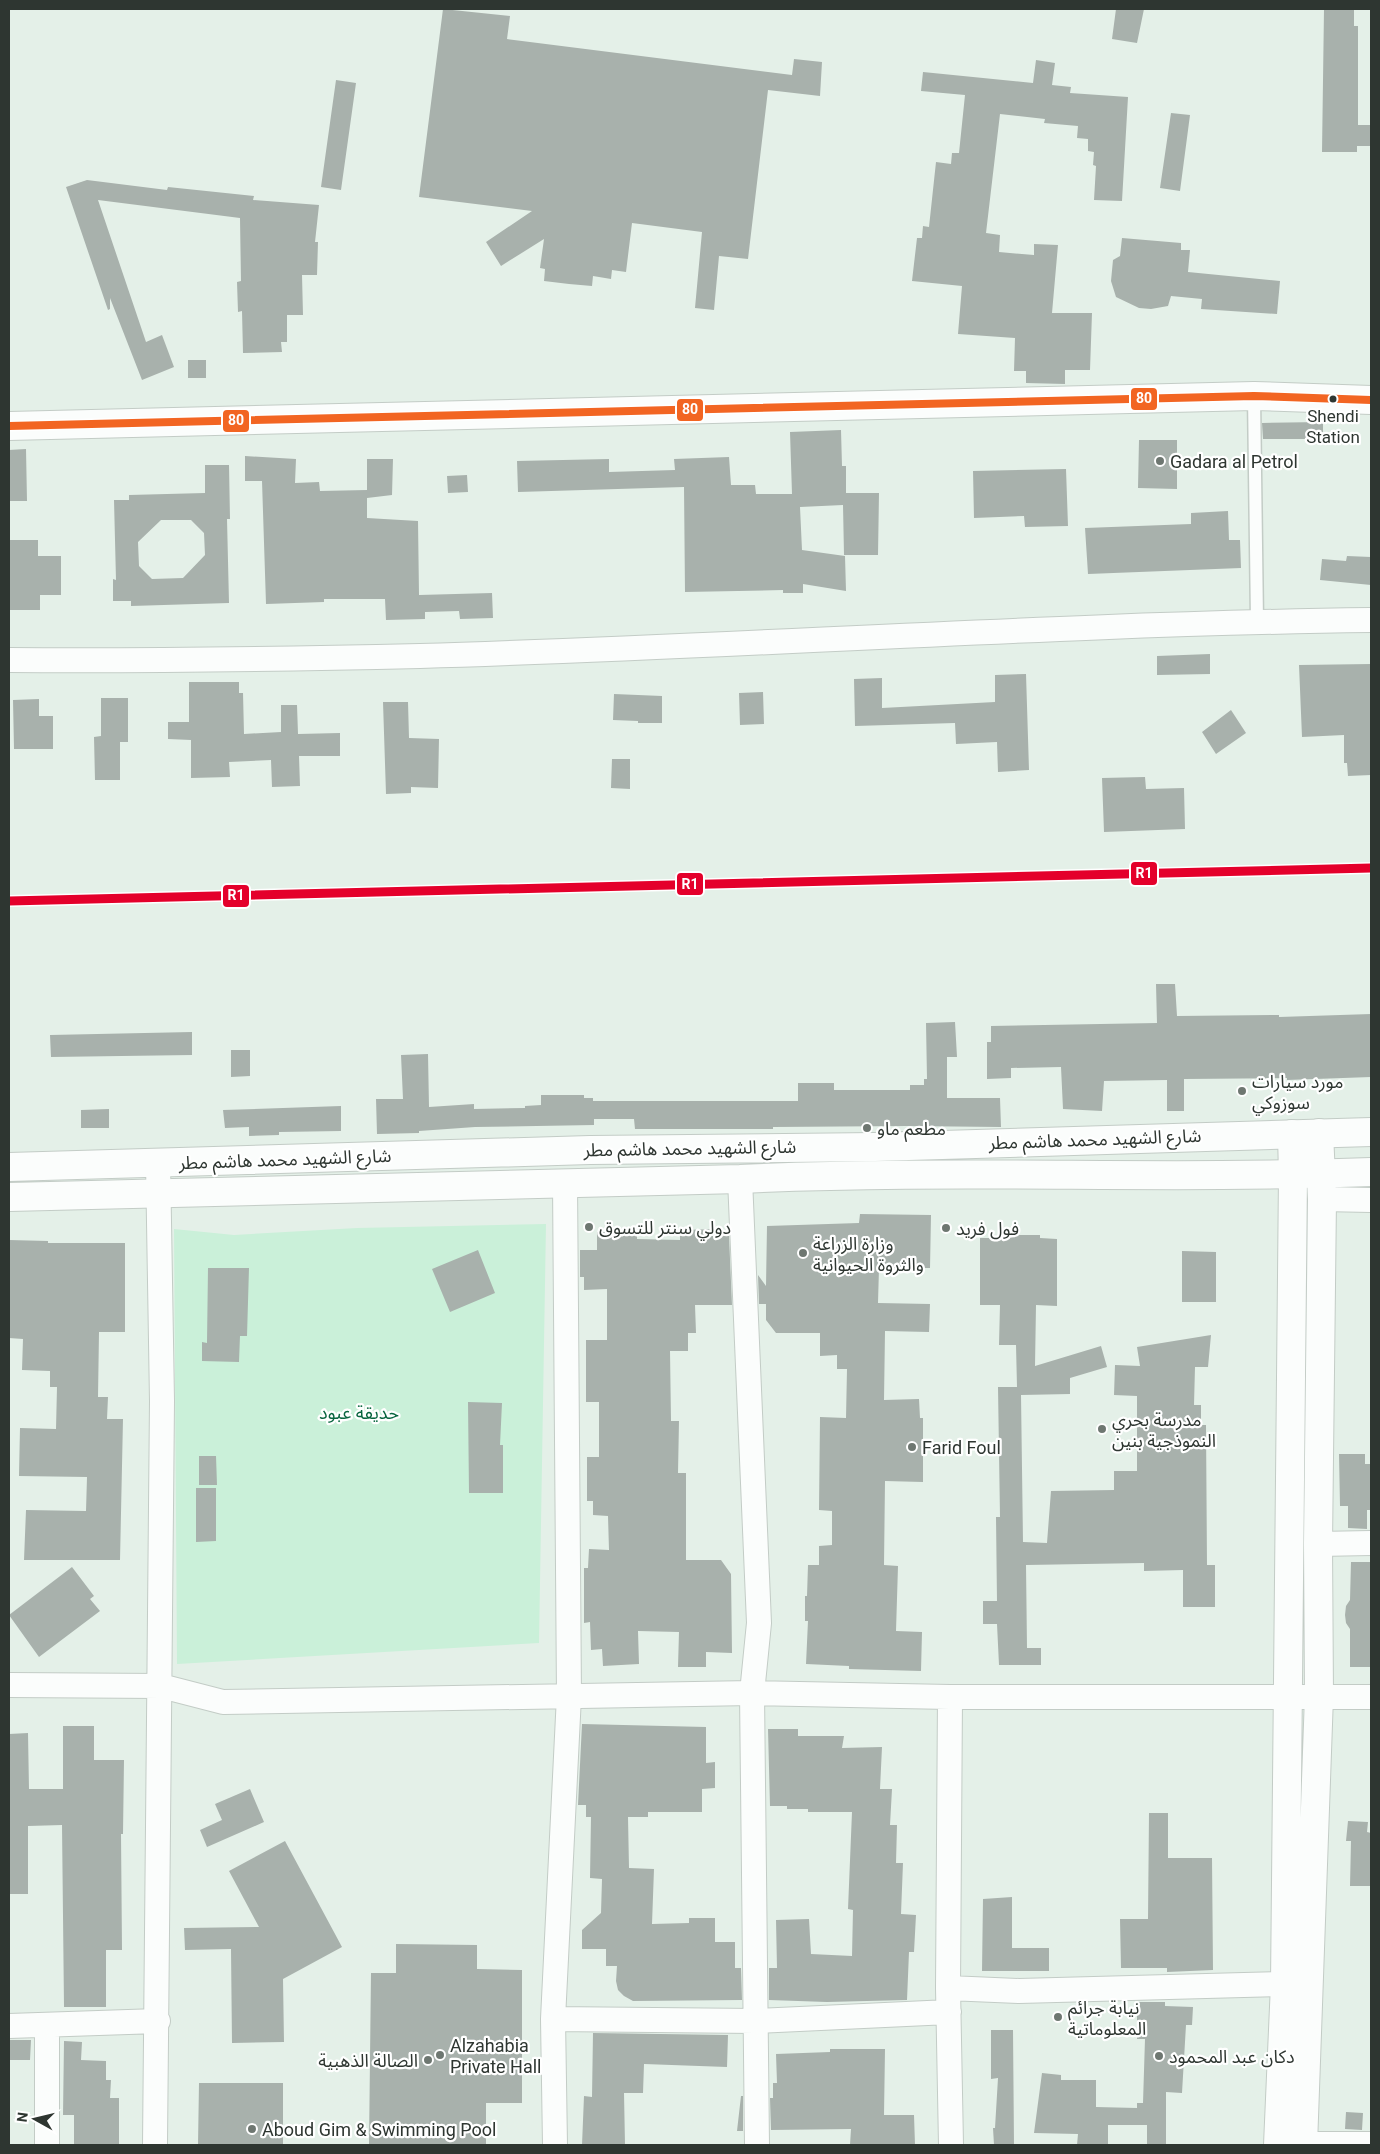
<svg xmlns="http://www.w3.org/2000/svg" width="1380" height="2154" viewBox="0 0 1380 2154" font-family="Roboto,'Noto Sans Arabic',sans-serif">
	<style>
		.green { fill: #caf0d9 }
		.building { fill: #a8b1ac; fill-rule: evenodd }
		.lines { fill: none; stroke-linecap: round; stroke-linejoin: round }
		.service-casing { stroke: #c3ccc6; stroke-width: 15 }
		.minor-casing { stroke: #c3ccc6; stroke-width: 26 }
		.tertiary-casing { stroke: #c3ccc6; stroke-width: 30 }
		.primary-casing { stroke: #c3ccc6; stroke-width: 30 }
		.service { stroke: #fbfdfc; stroke-width: 12 }
		.minor { stroke: #fbfdfc; stroke-width: 24 }
		.tertiary { stroke: #fbfdfc; stroke-width: 28 }
		.primary { stroke: #fbfdfc; stroke-width: 28 }
		.bus-1-casing { stroke: #fff; stroke-width: 11 }
		.bus-1 { stroke: #f26522; stroke-width: 8 }
		.rail-1-casing { stroke: #fff; stroke-width: 12 }
		.rail-1 { stroke: #e4002b; stroke-width: 9 }
		.bus-dot { fill: #2e3631; stroke: #fff; stroke-width: 2 }
		.poi-dot { fill: #6e7771; stroke: #fff; stroke-width: 2 }
		.labels { text-anchor: middle; dominant-baseline: central; stroke-width: 4.5; stroke-linejoin: round; paint-order: stroke }
		.bus-label { font-size: 17px; fill: #2e3631; stroke: #fff }
		.poi-label { font-size: 18px; fill: #2e3631; stroke: #fff; text-anchor: start }
		.street-label { font-size: 18px; fill: #2e3631; stroke: #fff }
		.park-label { font-size: 18px; fill: #09653f; stroke: #fff }
		.line-badge { stroke: #fff; stroke-width: 2 }
		.badge-label { font-size: 14px; text-anchor: middle; font-weight: bold; fill: #fff }
	</style>
	<rect width="100%" height="100%" fill="#e4f0e8"/>
	<!-- green -->
	<path class="green" d="M 546,1224 L 539,1643 L 177,1664 L 174,1229 L 234,1235 L 357,1228 Z"/>
	<!-- building -->
	<path class="building" d="M 443,9 L 510,16 L 507,39 L 792,75 L 794,59 L 822,62 L 820,96 L 768,90 L 748,259 L 719,256 L 714,310 L 695,308 L 702,232 L 632,223 L 626,272 L 612,270 L 611,279 L 593,276 L 592,286 L 569,284 L 544,281 L 545,269 L 540,268 L 544,239 L 501,266 L 486,242 L 532,211 L 419,197 Z
		M 1116,9 L 1144,9 L 1137,43 L 1112,39 Z
		M 1324,9 L 1354,9 L 1354,26 L 1358,26 L 1358,125 L 1371,125 L 1371,146 L 1357,146 L 1357,152 L 1322,152 Z
		M 1036,60 L 1055,63 L 1052,85 L 1071,87 L 1070,93 L 1128,97 L 1122,201 L 1094,200 L 1096,166 L 1093,165 L 1094,152 L 1088,151 L 1088,139 L 1077,138 L 1078,126 L 1044,123 L 1045,119 L 1000,114 L 986,233 L 1000,235 L 999,252 L 1034,255 L 1034,244 L 1058,245 L 1052,313 L 1092,313 L 1090,370 L 1065,370 L 1065,384 L 1026,383 L 1026,371 L 1014,371 L 1015,338 L 958,334 L 962,286 L 912,281 L 917,238 L 922,238 L 923,226 L 929,227 L 936,162 L 951,164 L 952,153 L 959,153 L 965,95 L 921,91 L 923,72 L 1033,83 Z
		M 336,80 L 356,83 L 341,190 L 321,187 Z
		M 1171,113 L 1190,115 L 1180,191 L 1160,188 Z
		M 87,180 L 167,190 L 168,187 L 254,196 L 253,200 L 319,205 L 315,242 L 318,242 L 317,275 L 302,275 L 303,315 L 287,315 L 287,342 L 281,342 L 282,352 L 243,353 L 242,311 L 238,312 L 237,282 L 241,281 L 240,218 L 98,200 L 146,342 L 162,335 L 174,367 L 142,380 L 110,298 L 110,309 L 108,310 L 66,187 Z
		M 1122,238 L 1181,243 L 1181,250 L 1190,250 L 1188,272 L 1280,281 L 1277,314 L 1201,309 L 1202,299 L 1171,296 L 1168,306 L 1151,309 L 1139,308 L 1116,297 L 1111,281 L 1113,260 L 1120,256 Z
		M 188,360 L 206,360 L 206,378 L 188,378 Z
		M 1323,422 L 1323,439 L 1263,439 L 1262,423 Z
		M 841,430 L 842,466 L 846,466 L 846,493 L 879,493 L 878,555 L 844,555 L 843,505 L 800,507 L 802,550 L 845,556 L 846,591 L 803,584 L 803,593 L 783,593 L 783,590 L 685,592 L 684,487 L 518,492 L 517,461 L 609,459 L 609,472 L 675,470 L 674,459 L 729,457 L 731,485 L 755,485 L 756,494 L 792,494 L 790,432 Z
		M 1139,440 L 1177,440 L 1177,489 L 1138,488 Z
		M 26,449 L 27,501 L 9,501 L 9,450 Z
		M 245,456 L 296,459 L 295,483 L 319,482 L 320,491 L 367,490 L 367,496 L 367,459 L 393,459 L 392,495 L 367,498 L 367,518 L 418,521 L 419,595 L 492,593 L 493,618 L 460,619 L 459,611 L 425,612 L 425,619 L 386,620 L 385,599 L 324,599 L 324,602 L 266,604 L 262,481 L 245,481 Z
		M 205,465 L 229,465 L 230,519 L 227,519 L 229,603 L 131,606 L 131,601 L 113,601 L 113,579 L 116,580 L 114,500 L 129,500 L 129,495 L 205,493 ZM 161,520 L 191,520 L 204,533 L 205,555 L 183,578 L 152,579 L 139,566 L 138,542 Z
		M 1066,469 L 1068,526 L 1025,527 L 1024,516 L 974,518 L 973,471 Z
		M 467,475 L 468,492 L 448,493 L 447,476 Z
		M 1228,511 L 1229,540 L 1240,540 L 1241,568 L 1088,574 L 1085,528 L 1191,524 L 1191,513 Z
		M 9,540 L 38,540 L 38,556 L 61,556 L 61,595 L 40,595 L 40,610 L 9,610 Z
		M 1347,556 L 1371,557 L 1371,585 L 1320,580 L 1322,559 L 1346,561 Z
		M 1210,654 L 1210,674 L 1157,675 L 1157,656 Z
		M 1371,664 L 1371,775 L 1348,776 L 1347,763 L 1344,763 L 1344,735 L 1302,737 L 1299,665 Z
		M 1026,674 L 1029,770 L 998,772 L 997,742 L 956,744 L 955,723 L 855,726 L 854,679 L 882,678 L 882,708 L 995,702 L 995,675 Z
		M 189,682 L 239,682 L 239,693 L 243,693 L 244,734 L 281,732 L 281,705 L 297,705 L 298,734 L 340,733 L 340,756 L 299,756 L 300,786 L 272,787 L 271,760 L 229,762 L 230,777 L 191,778 L 191,740 L 168,739 L 168,722 L 189,722 Z
		M 763,692 L 764,724 L 740,725 L 739,693 Z
		M 614,694 L 662,696 L 662,723 L 638,723 L 638,721 L 613,720 Z
		M 101,698 L 128,698 L 128,742 L 120,742 L 120,780 L 95,780 L 94,737 L 101,736 Z
		M 39,699 L 39,716 L 53,716 L 53,749 L 14,749 L 13,700 Z
		M 383,702 L 408,702 L 409,738 L 439,739 L 438,788 L 411,787 L 411,793 L 386,794 Z
		M 1231,710 L 1246,733 L 1216,754 L 1202,732 Z
		M 612,759 L 630,759 L 630,789 L 611,788 Z
		M 1145,777 L 1146,789 L 1184,788 L 1185,829 L 1104,832 L 1102,778 Z
		M 1156,984 L 1175,984 L 1177,1016 L 1279,1015 L 1279,1017 L 1371,1014 L 1371,1077 L 1287,1080 L 1287,1078 L 1184,1079 L 1184,1111 L 1167,1111 L 1167,1080 L 1104,1081 L 1102,1111 L 1063,1109 L 1061,1067 L 1011,1068 L 1011,1078 L 987,1079 L 987,1042 L 991,1042 L 991,1026 L 1157,1023 Z
		M 955,1022 L 957,1057 L 947,1057 L 947,1098 L 1000,1098 L 1001,1127 L 907,1126 L 773,1127 L 773,1129 L 635,1129 L 634,1119 L 594,1119 L 594,1125 L 475,1127 L 419,1131 L 419,1133 L 377,1134 L 376,1099 L 403,1099 L 401,1055 L 428,1054 L 429,1107 L 474,1104 L 474,1109 L 525,1108 L 525,1106 L 541,1105 L 541,1095 L 584,1095 L 584,1098 L 593,1098 L 593,1101 L 798,1101 L 798,1083 L 834,1083 L 834,1090 L 910,1090 L 910,1085 L 924,1085 L 924,1079 L 927,1079 L 926,1023 Z
		M 192,1032 L 192,1055 L 51,1057 L 50,1035 Z
		M 231,1050 L 250,1050 L 250,1076 L 231,1077 Z
		M 341,1106 L 341,1131 L 279,1132 L 279,1135 L 249,1136 L 249,1127 L 225,1128 L 223,1110 Z
		M 109,1109 L 109,1128 L 81,1128 L 81,1110 Z
		M 860,1214 L 931,1215 L 930,1268 L 879,1268 L 878,1303 L 930,1304 L 929,1332 L 885,1331 L 884,1400 L 919,1399 L 920,1418 L 923,1418 L 923,1482 L 885,1481 L 884,1565 L 898,1566 L 896,1631 L 922,1632 L 921,1671 L 849,1669 L 849,1666 L 806,1664 L 808,1621 L 805,1621 L 805,1596 L 807,1596 L 808,1565 L 819,1565 L 819,1546 L 832,1545 L 832,1511 L 819,1510 L 820,1417 L 846,1418 L 847,1369 L 837,1369 L 837,1355 L 820,1356 L 820,1333 L 776,1333 L 766,1320 L 766,1304 L 759,1304 L 758,1275 L 766,1286 L 767,1226 L 859,1223 Z
		M 721,1229 L 729,1236 L 732,1305 L 695,1305 L 696,1333 L 688,1333 L 688,1351 L 670,1351 L 671,1421 L 679,1421 L 678,1473 L 686,1473 L 686,1560 L 721,1560 L 731,1574 L 732,1653 L 706,1652 L 706,1667 L 678,1667 L 679,1632 L 638,1631 L 639,1664 L 603,1666 L 602,1649 L 591,1650 L 590,1622 L 584,1623 L 584,1568 L 588,1568 L 589,1549 L 609,1550 L 608,1516 L 593,1515 L 593,1501 L 587,1501 L 587,1457 L 599,1457 L 599,1402 L 586,1402 L 586,1340 L 607,1340 L 607,1289 L 584,1290 L 584,1277 L 580,1277 L 580,1250 L 597,1250 L 597,1232 L 637,1232 L 637,1239 L 680,1240 L 680,1230 Z
		M 1002,1235 L 1040,1235 L 1040,1238 L 1057,1239 L 1057,1306 L 1036,1305 L 1035,1366 L 1101,1346 L 1107,1367 L 1070,1378 L 1070,1394 L 1021,1395 L 1023,1542 L 1047,1543 L 1051,1491 L 1114,1490 L 1114,1471 L 1137,1471 L 1137,1396 L 1114,1395 L 1115,1365 L 1140,1366 L 1137,1347 L 1211,1335 L 1208,1367 L 1195,1367 L 1194,1405 L 1201,1405 L 1201,1425 L 1206,1425 L 1207,1565 L 1215,1565 L 1215,1607 L 1183,1607 L 1183,1570 L 1144,1571 L 1144,1563 L 1026,1565 L 1027,1648 L 1041,1648 L 1041,1665 L 999,1665 L 997,1624 L 983,1624 L 983,1601 L 997,1601 L 996,1517 L 1000,1517 L 998,1387 L 1017,1387 L 1016,1345 L 999,1345 L 1000,1305 L 980,1305 L 980,1238 L 1002,1238 Z
		M 9,1240 L 48,1241 L 48,1243 L 125,1243 L 125,1332 L 99,1332 L 98,1397 L 108,1397 L 107,1419 L 123,1419 L 120,1560 L 24,1560 L 26,1510 L 86,1511 L 87,1477 L 19,1476 L 20,1428 L 56,1429 L 57,1387 L 50,1387 L 50,1371 L 22,1370 L 23,1339 L 9,1338 Z
		M 478,1250 L 495,1293 L 450,1312 L 432,1269 Z
		M 1182,1251 L 1216,1252 L 1216,1302 L 1182,1302 Z
		M 208,1268 L 249,1268 L 247,1336 L 240,1336 L 239,1362 L 202,1361 L 202,1342 L 207,1343 Z
		M 468,1402 L 502,1403 L 500,1445 L 503,1445 L 503,1493 L 469,1493 Z
		M 1339,1454 L 1365,1454 L 1365,1464 L 1371,1464 L 1371,1510 L 1367,1510 L 1367,1529 L 1348,1528 L 1348,1506 L 1340,1506 Z
		M 199,1456 L 216,1456 L 217,1485 L 199,1485 Z
		M 196,1488 L 216,1488 L 216,1541 L 196,1542 Z
		M 1351,1562 L 1371,1562 L 1371,1667 L 1350,1667 L 1350,1629 L 1346,1623 L 1345,1615 L 1346,1606 L 1350,1600 Z
		M 72,1567 L 94,1596 L 90,1599 L 100,1611 L 39,1657 L 9,1615 Z
		M 582,1724 L 706,1727 L 706,1763 L 715,1762 L 715,1788 L 702,1789 L 702,1812 L 648,1812 L 648,1817 L 628,1817 L 629,1868 L 654,1869 L 652,1924 L 689,1923 L 689,1918 L 715,1918 L 715,1942 L 735,1942 L 735,1968 L 741,1968 L 742,2000 L 633,2001 L 624,1996 L 618,1990 L 616,1981 L 617,1966 L 606,1966 L 606,1949 L 582,1949 L 582,1930 L 601,1913 L 602,1879 L 590,1878 L 591,1817 L 586,1817 L 586,1805 L 578,1805 Z
		M 63,1726 L 94,1726 L 94,1760 L 124,1760 L 123,1834 L 121,1834 L 122,1950 L 106,1950 L 106,2007 L 64,2007 L 62,1825 L 28,1826 L 28,1894 L 9,1894 L 9,1734 L 28,1733 L 29,1789 L 63,1789 Z
		M 768,1729 L 798,1729 L 798,1736 L 844,1736 L 842,1748 L 882,1747 L 880,1789 L 892,1789 L 890,1825 L 897,1825 L 896,1863 L 903,1863 L 901,1914 L 916,1915 L 914,1952 L 909,1952 L 907,2000 L 827,2002 L 769,2000 L 769,1968 L 777,1968 L 776,1920 L 809,1919 L 811,1954 L 852,1956 L 853,1910 L 848,1909 L 852,1812 L 808,1812 L 808,1809 L 787,1809 L 787,1806 L 770,1806 Z
		M 250,1789 L 264,1822 L 207,1847 L 200,1830 L 222,1820 L 215,1804 Z
		M 1149,1813 L 1168,1813 L 1168,1858 L 1212,1858 L 1213,1970 L 1167,1972 L 1167,1968 L 1121,1968 L 1120,1919 L 1148,1919 Z
		M 1348,1821 L 1368,1822 L 1367,1832 L 1371,1833 L 1370,1857 L 1371,1857 L 1371,1886 L 1350,1886 L 1351,1841 L 1346,1841 Z
		M 285,1841 L 342,1947 L 283,1979 L 284,2042 L 232,2043 L 231,1949 L 185,1950 L 184,1928 L 259,1927 L 229,1871 Z
		M 1012,1897 L 1012,1948 L 1049,1948 L 1049,1971 L 982,1971 L 983,1899 Z
		M 396,1944 L 477,1945 L 477,1969 L 522,1970 L 522,2103 L 486,2103 L 486,2145 L 369,2145 L 371,1973 L 396,1973 Z
		M 1137,2002 L 1165,2002 L 1165,2006 L 1193,2007 L 1192,2025 L 1186,2025 L 1182,2093 L 1166,2092 L 1166,2145 L 1147,2145 L 1147,2125 L 1108,2125 L 1108,2145 L 1077,2145 L 1078,2134 L 1034,2133 L 1042,2073 L 1061,2075 L 1061,2080 L 1096,2080 L 1096,2107 L 1137,2108 L 1137,2103 L 1143,2103 L 1145,2039 L 1137,2039 Z
		M 991,2030 L 1013,2030 L 1014,2145 L 994,2145 L 993,2128 L 995,2128 L 998,2078 L 991,2079 Z
		M 593,2033 L 728,2035 L 727,2067 L 644,2064 L 643,2093 L 624,2093 L 625,2145 L 582,2145 L 584,2096 L 592,2097 Z
		M 9,2040 L 31,2040 L 30,2060 L 9,2060 Z
		M 64,2041 L 82,2042 L 81,2060 L 106,2061 L 106,2080 L 111,2080 L 110,2098 L 119,2098 L 119,2145 L 74,2145 L 74,2115 L 63,2115 Z
		M 830,2049 L 885,2049 L 884,2115 L 914,2115 L 915,2145 L 850,2145 L 851,2129 L 771,2130 L 770,2098 L 773,2098 L 773,2083 L 777,2083 L 776,2054 L 830,2052 Z
		M 199,2083 L 283,2083 L 283,2145 L 198,2145 Z
		M 741,2096 L 743,2096 L 743,2131 L 737,2131 Z
		M 1346,2112 L 1363,2113 L 1362,2130 L 1345,2129 Z"/>
	<g class="lines">
		<!-- service casing -->
		<g class="service-casing">
			<path id="service" d="M 1254,396 L 1257,621"/>
		</g>
		<!-- minor casing -->
		<g class="minor-casing">
			<path id="minor" d="M 9,660 C 146,661 283,659 420,656 C 737,647 1054,624 1371,620
				M 740,1179 L 759,1623 L 752,1693 L 757,2145
				M 1322,1199 L 1371,1200
				M 1318,1544 L 1371,1543
				M 9,1685 L 161,1686 L 223,1702 L 752,1693 L 950,1697 L 1371,1697
				M 950,1697 L 948,1988 L 951,2145
				M 948,1988 L 1019,1991 L 1285,1984
				M 553,2019 L 755,2021 L 949,2012
				M 9,2026 L 158,2021
				M 1303,2144 L 1371,2144
				M 47,2145 L 47,2025
				M 155,2145 L 162,1401 L 158,1162
				M 555,2145 L 553,2019 L 569,1696 L 565,1182"/>
		</g>
		<!-- tertiary casing -->
		<g class="tertiary-casing">
			<path id="tertiary" d="M 9,426 L 1254,396 L 1371,400
				M 1278,2145 L 1285,1984 L 1293,1175 L 1292,1134
				M 1303,2145 L 1319,1696 L 1318,1544 L 1322,1199 L 1319,1133"/>
		</g>
		<!-- primary casing -->
		<g class="primary-casing">
			<path id="primary" d="M 9,1167 L 590,1150 L 875,1147 L 1371,1132
				M 9,1197 L 740,1179 C 950,1169 1161,1180 1371,1172"/>
		</g>
		<!-- service -->
		<use href="#service" class="service"/>
		<!-- minor -->
		<use href="#minor" class="minor"/>
		<!-- tertiary -->
		<use href="#tertiary" class="tertiary"/>
		<!-- primary -->
		<use href="#primary" class="primary"/>
		<!-- bus-1 casing -->
		<g class="bus-1-casing">
			<path id="bus-1" d="M 9,426 L 1254,396 L 1371,400"/>
		</g>
		<!-- bus-1 -->
		<use href="#bus-1" class="bus-1"/>
		<!-- rail-1 casing -->
		<g class="rail-1-casing">
			<path id="rail-1" d="M 9,901 L 1371,868"/>
		</g>
		<!-- rail-1 -->
		<use href="#rail-1" class="rail-1"/>
	</g>
	<!-- markers -->
	<circle class="bus-dot" cx="1333" cy="399" r="4.5"/>
	<g class="poi-dot">
		<circle cx="1160" cy="461" r="5"/>
		<circle cx="1242" cy="1091" r="5"/>
		<circle cx="867" cy="1128" r="5"/>
		<circle cx="589" cy="1227" r="5"/>
		<circle cx="946" cy="1228" r="5"/>
		<circle cx="803" cy="1253" r="5"/>
		<circle cx="1102" cy="1429" r="5"/>
		<circle cx="912" cy="1447" r="5"/>
		<circle cx="1058" cy="2017" r="5"/>
		<circle cx="440" cy="2055" r="5"/>
		<circle cx="1159" cy="2056" r="5"/>
		<circle cx="428" cy="2060" r="5"/>
		<circle cx="252" cy="2129" r="5"/>
	</g>
	<g class="labels">
		<!-- bus labels -->
		<g class="bus-label">
			<text x="1333" y="416">Shendi<tspan x="1333" dy="21">Station</tspan></text>
		</g>
		<!-- poi labels -->
		<g class="poi-label">
			<text x="1170" y="461">Gadara al Petrol</text>
			<text x="1252" y="1081">مورد سيارات<tspan x="1252" dy="21">سوزوكي</tspan></text>
			<text x="877" y="1128">مطعم ماو</text>
			<text x="599" y="1227">دولي سنتر للتسوق</text>
			<text x="956" y="1228">فول فريد</text>
			<text x="813" y="1243">وزارة الزراعة<tspan x="813" dy="21">والثروة الحيوانية</tspan></text>
			<text x="1112" y="1419">مدرسة بحري<tspan x="1112" dy="21">النموذجية بنين</tspan></text>
			<text x="922" y="1447">Farid Foul</text>
			<text x="1068" y="2007">نيابة جرائم<tspan x="1068" dy="21">المعلوماتية</tspan></text>
			<text x="450" y="2045">Alzahabia<tspan x="450" dy="21">Private Hall</tspan></text>
			<text x="1169" y="2056">دكان عبد المحمود</text>
			<text x="418" y="2060" text-anchor="end">الصالة الذهبية</text>
			<text x="262" y="2129">Aboud Gim &amp; Swimming Pool</text>
		</g>
		<!-- street labels -->
		<g class="street-label">
			<text transform="translate(1095 1139) rotate(-2)">شارع الشهيد محمد هاشم مطر</text>
			<text transform="translate(690 1148) rotate(-1)">شارع الشهيد محمد هاشم مطر</text>
			<text transform="translate(285 1159) rotate(-2)">شارع الشهيد محمد هاشم مطر</text>
		</g>
		<!-- park labels -->
		<g class="park-label">
			<text x="359" y="1412">حديقة عبود</text>
		</g>
	</g>
	<g class="line-badge">
		<rect x="1130" y="387" width="28" height="24" rx="5" fill="#f26522"/>
		<rect x="676" y="398" width="28" height="24" rx="5" fill="#f26522"/>
		<rect x="222" y="409" width="28" height="24" rx="5" fill="#f26522"/>
		<rect x="1130" y="861" width="28" height="25" rx="5" fill="#e4002b"/>
		<rect x="676" y="872" width="28" height="24" rx="5" fill="#e4002b"/>
		<rect x="222" y="884" width="28" height="24" rx="5" fill="#e4002b"/>
	</g>
	<g class="badge-label">
		<text x="1144" y="403">80</text>
		<text x="690" y="414">80</text>
		<text x="236" y="425">80</text>
		<text x="1144" y="878">R1</text>
		<text x="690" y="889">R1</text>
		<text x="236" y="900">R1</text>
	</g>
	<!-- border -->
	<rect width="1380" height="2154" fill="none" stroke="#2e3631" stroke-width="20"/>
	<!-- north arrow -->
	<g transform="translate(35 2119) rotate(278)" stroke="#ffffff" stroke-width="4" paint-order="stroke">
	<path d="M0-4L9 19L0 12L-9 19Z" fill="#2e3631"/>
	<text y="-8" font-size="14" font-weight="bold" text-anchor="middle" fill="#2e3631">N</text>
	</g>
</svg>
